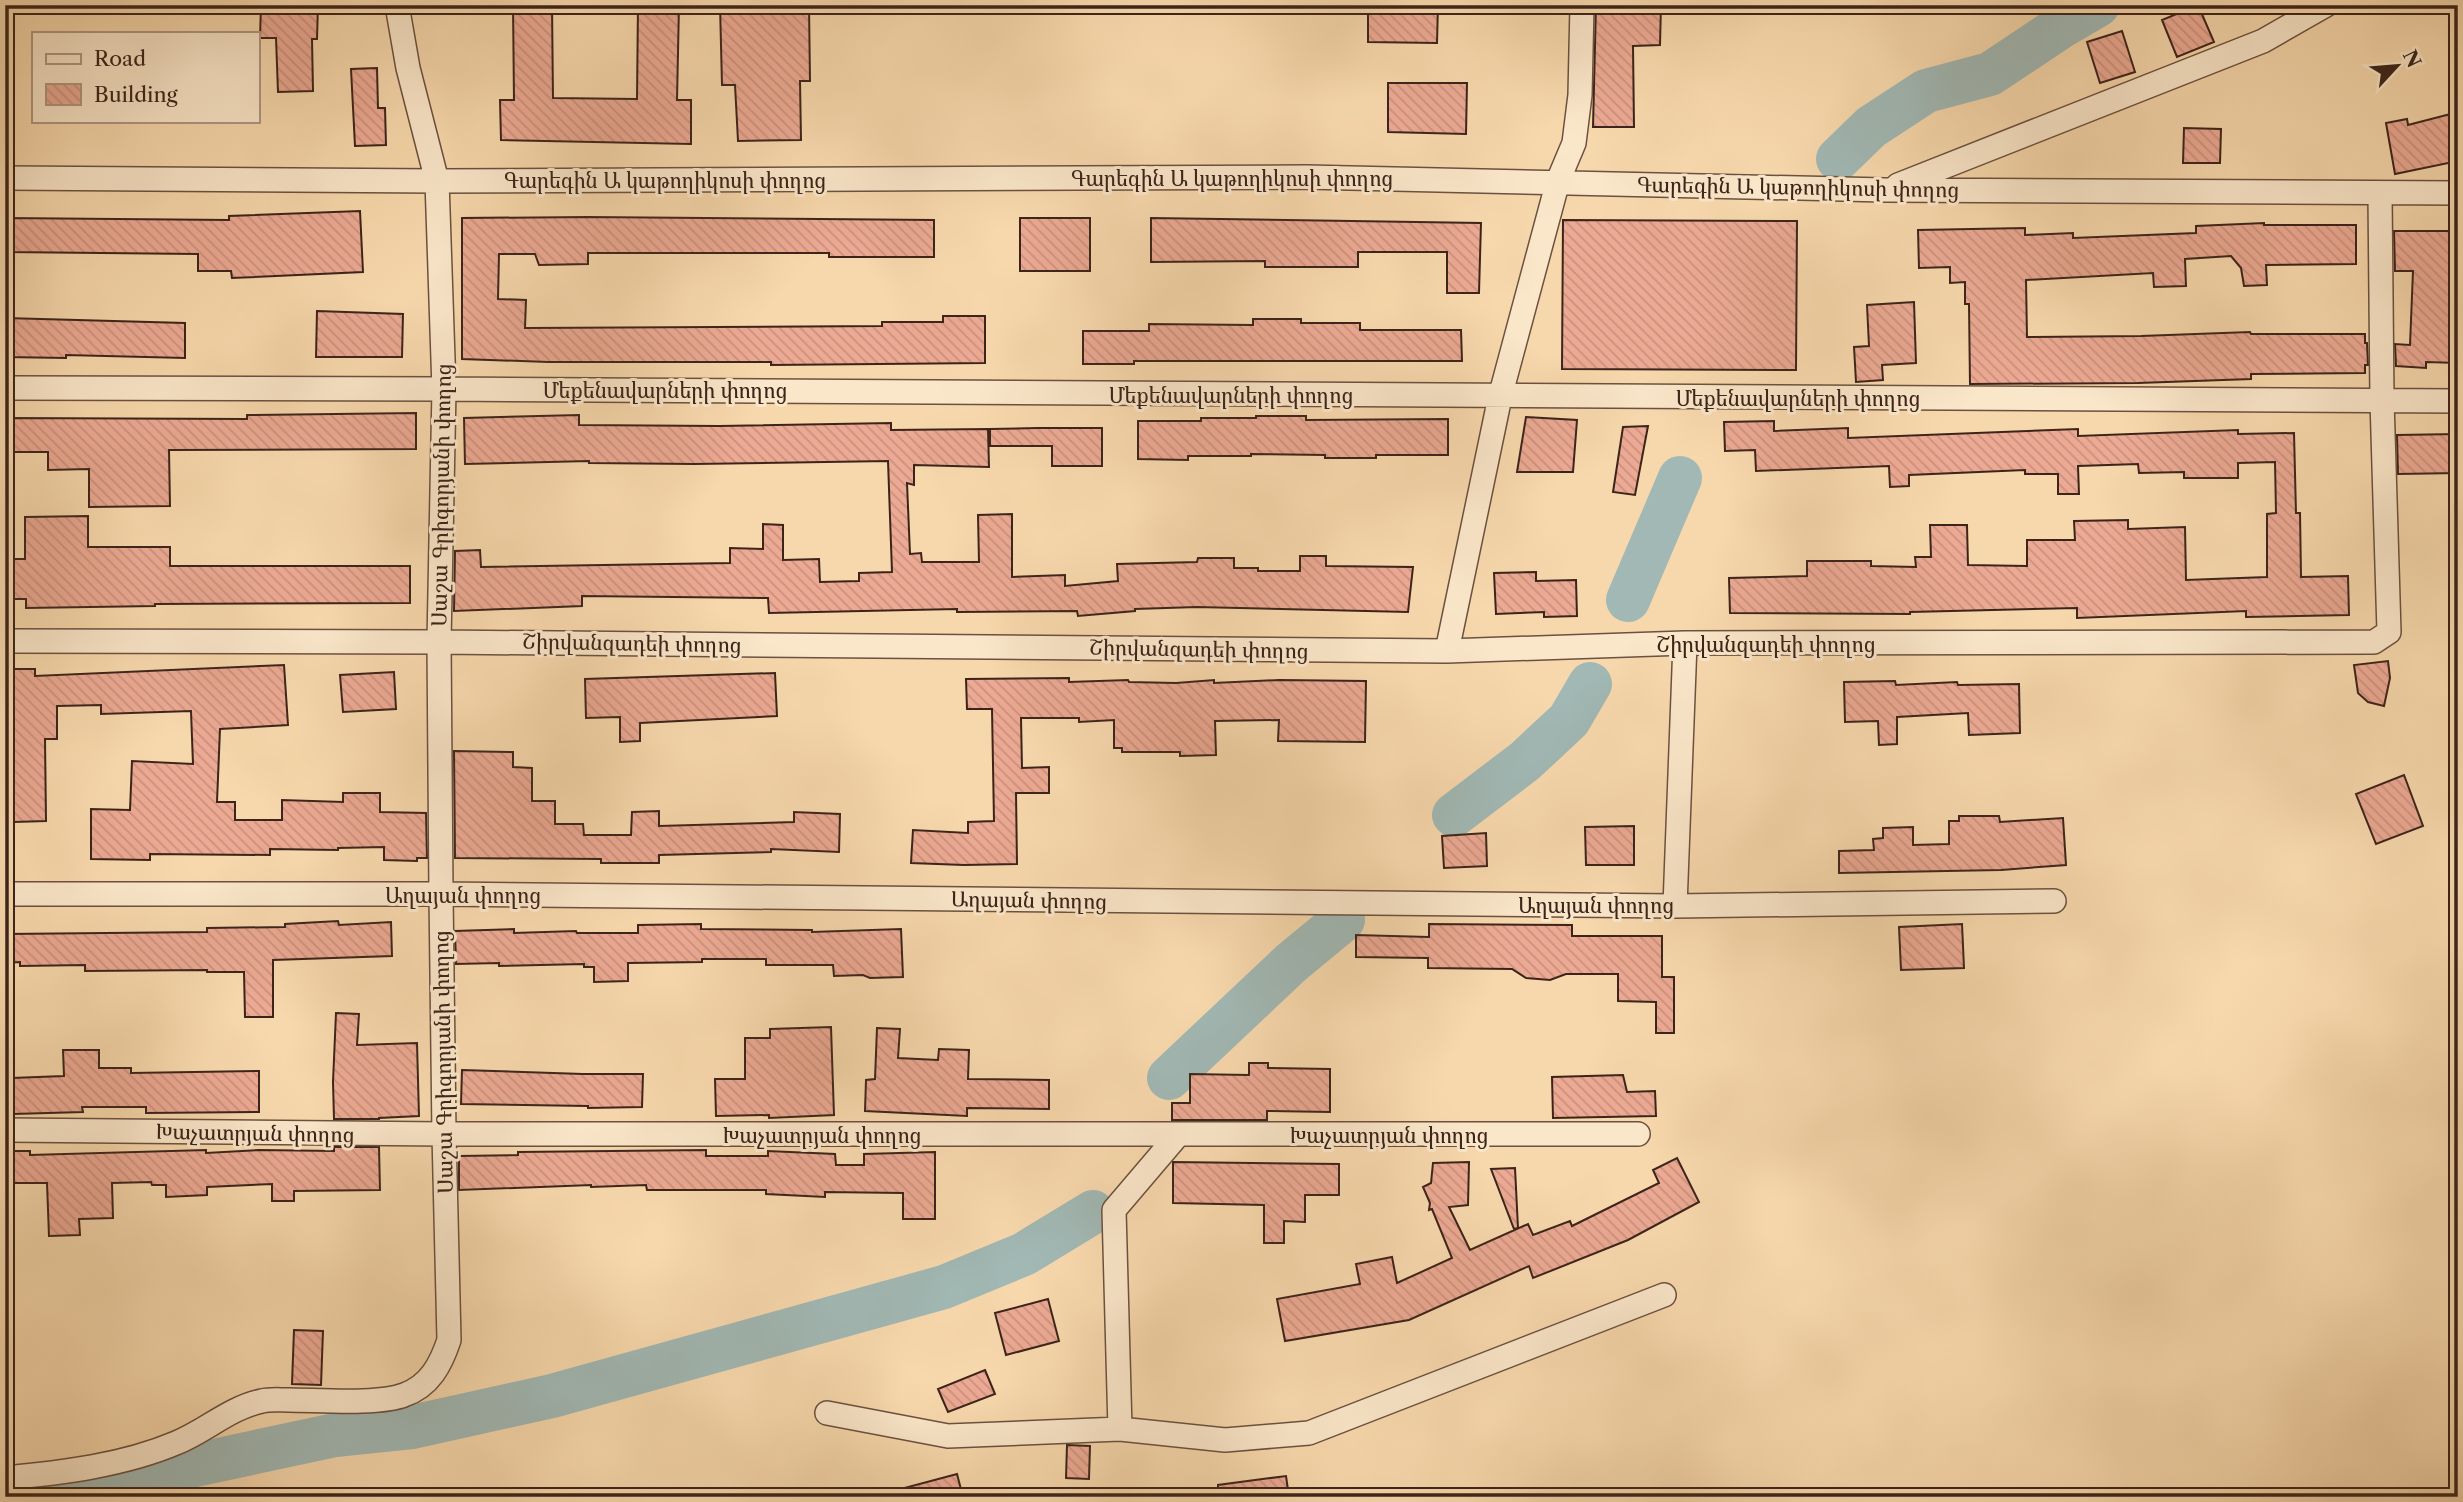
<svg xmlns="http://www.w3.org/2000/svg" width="2463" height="1502" viewBox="0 0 2463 1502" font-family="'Libre Caslon Text','Noto Serif Armenian',serif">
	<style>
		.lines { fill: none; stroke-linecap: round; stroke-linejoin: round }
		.river { stroke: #a1b8b4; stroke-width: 44 }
		.building { fill: url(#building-back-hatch); stroke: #3c241b; stroke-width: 2 }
		.minor-casing { stroke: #6b513f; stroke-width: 26 }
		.minor { stroke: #fae6c9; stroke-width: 23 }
		.labels { text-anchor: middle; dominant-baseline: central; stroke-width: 6; stroke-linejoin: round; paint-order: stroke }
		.street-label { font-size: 21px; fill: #3c241b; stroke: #fae6c9 }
	</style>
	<defs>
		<pattern id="building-back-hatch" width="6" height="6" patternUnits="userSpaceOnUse" patternTransform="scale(1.75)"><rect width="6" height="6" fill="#eca993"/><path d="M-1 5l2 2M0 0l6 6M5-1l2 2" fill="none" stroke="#cb917e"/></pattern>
	</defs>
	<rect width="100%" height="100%" fill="#f7d8ac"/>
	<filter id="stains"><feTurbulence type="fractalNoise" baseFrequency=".00286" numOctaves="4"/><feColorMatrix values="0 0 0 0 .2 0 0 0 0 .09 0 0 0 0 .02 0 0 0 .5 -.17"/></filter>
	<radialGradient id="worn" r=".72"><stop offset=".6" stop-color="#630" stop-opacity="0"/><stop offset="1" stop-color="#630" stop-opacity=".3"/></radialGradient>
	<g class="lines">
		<!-- river -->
		<path class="river" d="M 1838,159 L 1871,127 L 1926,91 L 1990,74 L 2062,26 L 2098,5
			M 1628,600 L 1680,478
			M 1454,815 L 1525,761 L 1569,720 L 1590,684
			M 1169,1078 L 1291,963 L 1343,920
			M 45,1497 L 335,1435 L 412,1427 L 552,1396 L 944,1287 L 1024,1254 L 1093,1212"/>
	</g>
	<!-- building -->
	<path class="building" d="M 261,5 L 318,5 L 317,39 L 312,39 L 313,91 L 278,92 L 276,38 L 260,38 Z
		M 513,5 L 552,5 L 553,98 L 637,99 L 638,5 L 679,5 L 677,100 L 691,100 L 691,144 L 501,140 L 500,100 L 514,100 Z
		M 720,5 L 809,5 L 810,81 L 800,81 L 801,140 L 738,141 L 735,85 L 722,85 Z
		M 1368,5 L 1438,5 L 1437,43 L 1368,42 Z
		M 1596,5 L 1661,5 L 1660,45 L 1633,46 L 1634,127 L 1593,127 Z
		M 2198,5 L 2214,42 L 2177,57 L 2162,20 Z
		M 2122,31 L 2135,72 L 2100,83 L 2087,42 Z
		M 377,68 L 378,108 L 385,108 L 386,145 L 355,146 L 351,69 Z
		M 1388,83 L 1467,83 L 1466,134 L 1388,132 Z
		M 2458,112 L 2458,161 L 2395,174 L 2386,123 L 2407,119 L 2408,125 Z
		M 2184,128 L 2221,129 L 2220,163 L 2183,163 Z
		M 360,211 L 363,272 L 232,278 L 231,271 L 198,271 L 198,254 L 5,252 L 5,218 L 229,220 L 229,216 Z
		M 588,217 L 934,220 L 934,257 L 829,257 L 829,253 L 588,253 L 588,264 L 539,265 L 535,254 L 499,254 L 498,299 L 526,300 L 525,328 L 882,326 L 882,322 L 943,322 L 943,316 L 985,316 L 985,363 L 771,365 L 771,362 L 548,362 L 462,359 L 462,218 Z
		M 1020,218 L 1090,218 L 1090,271 L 1020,271 Z
		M 1151,218 L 1481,223 L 1479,293 L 1447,293 L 1447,252 L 1358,252 L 1358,267 L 1265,267 L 1265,261 L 1151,262 Z
		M 1563,220 L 1797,221 L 1796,370 L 1562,369 Z
		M 2264,223 L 2264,225 L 2356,225 L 2356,264 L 2266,265 L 2267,285 L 2244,286 L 2241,268 L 2231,256 L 2185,259 L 2186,286 L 2154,287 L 2153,273 L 2026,280 L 2027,337 L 2141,336 L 2250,332 L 2251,334 L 2365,334 L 2365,343 L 2367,343 L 2368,365 L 2365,365 L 2365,373 L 2251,374 L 2251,379 L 2138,383 L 1970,384 L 1969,304 L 1965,304 L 1965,282 L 1950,283 L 1950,267 L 1919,268 L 1918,230 L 2025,228 L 2025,235 L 2073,233 L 2073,238 L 2196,233 L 2196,226 Z
		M 2394,231 L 2458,231 L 2458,270 L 2452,270 L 2449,342 L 2458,342 L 2458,363 L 2426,362 L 2426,368 L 2396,366 L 2395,344 L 2410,345 L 2413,271 L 2395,271 Z
		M 1914,302 L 1916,363 L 1882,365 L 1883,380 L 1856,382 L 1854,347 L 1869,346 L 1867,305 Z
		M 317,311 L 403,314 L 402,357 L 316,357 Z
		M 5,318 L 185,323 L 185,358 L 66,355 L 66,358 L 5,357 Z
		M 1253,319 L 1301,319 L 1301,323 L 1360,323 L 1360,330 L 1461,330 L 1462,361 L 1134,361 L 1134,364 L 1083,364 L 1083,331 L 1149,331 L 1149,324 L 1253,325 Z
		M 416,413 L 416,449 L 169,450 L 170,506 L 89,507 L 89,469 L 48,470 L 48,452 L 5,452 L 5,418 L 247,419 L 247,415 Z
		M 579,415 L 579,425 L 719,426 L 891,423 L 891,430 L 988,429 L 989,467 L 914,465 L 914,485 L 907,483 L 910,554 L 921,553 L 922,562 L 979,562 L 978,515 L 1012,514 L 1012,577 L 1065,575 L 1065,586 L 1118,581 L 1117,564 L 1197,562 L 1198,558 L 1234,558 L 1234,568 L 1258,568 L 1258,571 L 1300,571 L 1300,556 L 1326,556 L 1326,566 L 1413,567 L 1408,612 L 1197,607 L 1135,609 L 1135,611 L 1078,616 L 1077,611 L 957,612 L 957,609 L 769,613 L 768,598 L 582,596 L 582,606 L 454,611 L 455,551 L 480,550 L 481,567 L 730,563 L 730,548 L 763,549 L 763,524 L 783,525 L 783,560 L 819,559 L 820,582 L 859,581 L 859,573 L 892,572 L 888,461 L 694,464 L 589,463 L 589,461 L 465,464 L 464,418 Z
		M 1256,416 L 1306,416 L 1306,420 L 1448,419 L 1448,455 L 1376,455 L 1376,458 L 1325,458 L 1325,455 L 1251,454 L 1251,456 L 1188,456 L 1188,460 L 1138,459 L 1138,421 L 1201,421 L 1201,418 L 1256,418 Z
		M 1526,417 L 1577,420 L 1573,472 L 1517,472 Z
		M 1774,421 L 1774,431 L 1848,428 L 1848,438 L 2078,429 L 2078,436 L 2238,430 L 2238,434 L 2294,433 L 2296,513 L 2300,513 L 2301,577 L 2348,576 L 2349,615 L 2246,617 L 2246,611 L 2077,618 L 2077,608 L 1910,612 L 1910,614 L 1730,613 L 1729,578 L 1807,576 L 1807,561 L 1871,561 L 1871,566 L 1916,567 L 1915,557 L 1931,557 L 1930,525 L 1967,525 L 1968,565 L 2027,566 L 2027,540 L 2075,540 L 2074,521 L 2128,520 L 2128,529 L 2185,527 L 2186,580 L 2267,577 L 2267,514 L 2276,513 L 2275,462 L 2238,463 L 2238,478 L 2184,478 L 2184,472 L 2139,473 L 2138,464 L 2078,466 L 2079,494 L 2058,494 L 2058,474 L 2025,474 L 2025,470 L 1909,475 L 1909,486 L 1890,487 L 1889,466 L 1756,471 L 1755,450 L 1725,451 L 1724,422 Z
		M 1648,426 L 1635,495 L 1613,492 L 1623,427 Z
		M 1038,428 L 1102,428 L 1102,466 L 1052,466 L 1052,446 L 990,446 L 990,429 Z
		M 2458,434 L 2458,473 L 2398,474 L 2397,435 Z
		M 88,516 L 88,547 L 170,547 L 170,566 L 410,566 L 410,603 L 155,604 L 155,606 L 26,608 L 26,599 L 5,599 L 5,559 L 25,559 L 25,517 Z
		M 1536,572 L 1536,581 L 1576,580 L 1577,616 L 1544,617 L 1544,612 L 1496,614 L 1494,573 Z
		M 2388,661 L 2390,678 L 2384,706 L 2368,702 L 2358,693 L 2354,665 Z
		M 284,665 L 288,725 L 220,729 L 217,802 L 235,802 L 235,820 L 282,820 L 282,800 L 343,802 L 343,793 L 380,793 L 380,812 L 426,813 L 427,858 L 417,858 L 417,861 L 384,860 L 384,847 L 338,848 L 338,850 L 270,849 L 270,855 L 150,854 L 150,860 L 91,859 L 91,809 L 130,810 L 132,761 L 193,764 L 191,711 L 101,714 L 101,705 L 57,706 L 57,739 L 45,739 L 46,821 L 14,822 L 12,699 L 5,699 L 5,669 L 35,669 L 35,676 Z
		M 394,672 L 396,709 L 343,712 L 340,675 Z
		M 775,673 L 777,716 L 640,723 L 640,741 L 620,742 L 620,717 L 586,718 L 585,679 Z
		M 1069,678 L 1069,682 L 1128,680 L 1129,682 L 1176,683 L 1214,680 L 1214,683 L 1279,680 L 1366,681 L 1365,742 L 1278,741 L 1279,720 L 1215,721 L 1216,755 L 1180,756 L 1180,752 L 1122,752 L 1122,748 L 1114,748 L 1114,720 L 1079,722 L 1079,718 L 1021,718 L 1022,768 L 1049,767 L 1049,793 L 1016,793 L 1017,864 L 964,865 L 911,863 L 913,830 L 968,833 L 968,822 L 994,821 L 992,709 L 967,709 L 966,679 Z
		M 1895,681 L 1896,685 L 1957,682 L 1958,685 L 2019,684 L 2020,733 L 1969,735 L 1968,713 L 1897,717 L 1897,744 L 1879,745 L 1878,721 L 1845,722 L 1844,682 Z
		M 454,751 L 513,752 L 513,767 L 532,768 L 532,801 L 555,801 L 555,824 L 583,824 L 584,835 L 631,835 L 632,812 L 659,811 L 659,826 L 794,822 L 794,812 L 840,814 L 839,852 L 771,849 L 771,852 L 659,855 L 659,863 L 601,863 L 601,859 L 455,858 Z
		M 2404,775 L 2423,826 L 2376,844 L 2356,794 Z
		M 1959,816 L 1999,816 L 2000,822 L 2063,818 L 2066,865 L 2001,870 L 1839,873 L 1839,851 L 1874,850 L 1873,839 L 1883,838 L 1883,828 L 1913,827 L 1913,845 L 1949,844 L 1949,821 L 1959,821 Z
		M 1634,826 L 1634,865 L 1586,865 L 1585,827 Z
		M 1486,833 L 1487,866 L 1444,868 L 1442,836 Z
		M 338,921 L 339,925 L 391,922 L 392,956 L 273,960 L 273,1017 L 245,1017 L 244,972 L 207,972 L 207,970 L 85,971 L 85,965 L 20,966 L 20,962 L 5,963 L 5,934 L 207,932 L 207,928 L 285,927 L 285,924 Z
		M 701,924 L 701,929 L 812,930 L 812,932 L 901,929 L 903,977 L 870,978 L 863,975 L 834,976 L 833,965 L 766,965 L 766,959 L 702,959 L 702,962 L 628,963 L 628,981 L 594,982 L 594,967 L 584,967 L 584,964 L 499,966 L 499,963 L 456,964 L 455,931 L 514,929 L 514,933 L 576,931 L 577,933 L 638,933 L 638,925 Z
		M 1429,924 L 1572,925 L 1572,936 L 1662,936 L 1662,977 L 1674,977 L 1674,1033 L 1656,1033 L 1656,1002 L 1618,1001 L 1618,974 L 1566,974 L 1550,980 L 1526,978 L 1512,969 L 1428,968 L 1428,958 L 1356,957 L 1356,935 L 1429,937 Z
		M 1962,924 L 1964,968 L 1901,970 L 1899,927 Z
		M 336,1013 L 359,1014 L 357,1045 L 417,1043 L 419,1116 L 379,1118 L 379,1119 L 334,1119 L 333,1082 Z
		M 831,1027 L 834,1115 L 769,1118 L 769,1115 L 716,1116 L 715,1079 L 745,1079 L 745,1038 L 770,1038 L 770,1029 Z
		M 877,1028 L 900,1029 L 898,1058 L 938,1060 L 939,1049 L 969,1050 L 968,1079 L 1049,1080 L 1049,1109 L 967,1108 L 967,1116 L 865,1111 L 866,1080 L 875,1079 Z
		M 63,1050 L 99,1050 L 99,1068 L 131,1068 L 131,1073 L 259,1071 L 259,1112 L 146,1113 L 146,1107 L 82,1107 L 83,1112 L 13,1114 L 12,1078 L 64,1076 Z
		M 1249,1063 L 1268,1063 L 1268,1068 L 1330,1069 L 1330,1112 L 1267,1111 L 1267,1120 L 1172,1120 L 1172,1103 L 1190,1103 L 1190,1074 L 1249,1075 Z
		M 462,1070 L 583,1074 L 643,1074 L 642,1107 L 588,1108 L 588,1106 L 461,1104 Z
		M 1623,1075 L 1627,1092 L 1655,1091 L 1656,1116 L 1553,1118 L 1552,1077 Z
		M 334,1147 L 379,1147 L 380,1190 L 294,1191 L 294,1201 L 272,1201 L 272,1184 L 207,1187 L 207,1195 L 166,1197 L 166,1185 L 152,1185 L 151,1182 L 112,1183 L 113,1218 L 79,1219 L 80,1235 L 49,1236 L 47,1183 L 5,1183 L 5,1151 L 30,1151 L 30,1155 L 206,1150 L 206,1153 L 259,1150 L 334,1151 Z
		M 706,1150 L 706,1156 L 768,1156 L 768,1151 L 835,1154 L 836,1165 L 864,1165 L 864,1154 L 935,1152 L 935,1219 L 903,1219 L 903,1193 L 825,1192 L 825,1197 L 766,1194 L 766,1190 L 647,1190 L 646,1185 L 591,1187 L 591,1185 L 459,1190 L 459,1156 L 518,1155 L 518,1152 Z
		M 1677,1158 L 1699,1202 L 1628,1240 L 1533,1278 L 1529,1266 L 1409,1320 L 1285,1341 L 1277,1299 L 1360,1284 L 1356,1264 L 1392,1257 L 1397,1283 L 1452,1258 L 1432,1209 L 1429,1210 L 1430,1203 L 1423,1187 L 1431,1183 L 1433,1163 L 1469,1162 L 1468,1205 L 1449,1207 L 1470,1250 L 1528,1224 L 1533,1235 L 1570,1221 L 1572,1226 L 1659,1183 L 1653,1170 Z
		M 1173,1162 L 1339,1164 L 1339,1195 L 1305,1195 L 1305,1222 L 1284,1221 L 1284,1243 L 1264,1243 L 1264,1205 L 1173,1203 Z
		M 1515,1168 L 1518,1228 L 1514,1229 L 1491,1169 Z
		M 1048,1299 L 1059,1341 L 1006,1355 L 995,1313 Z
		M 294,1330 L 323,1331 L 321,1385 L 292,1384 Z
		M 985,1370 L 995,1394 L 948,1412 L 938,1389 Z
		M 1067,1445 L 1090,1446 L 1089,1479 L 1066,1478 Z
		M 957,1474 L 963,1497 L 898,1497 L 897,1490 Z
		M 1286,1476 L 1289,1497 L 1218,1497 L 1218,1485 Z"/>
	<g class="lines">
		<!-- minor casing -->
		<g class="minor-casing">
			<path id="minor" d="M 5,178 L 437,181 L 1306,177 L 1885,190 L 2458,193
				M 1898,185 L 2263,41 L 2326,5
				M 5,388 L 444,389 L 2458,401
				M 5,641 L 439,642 L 1447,651 L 1685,643 L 2374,642 L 2389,632 L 2382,400 L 2380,194
				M 1447,651 L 1500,397 L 1558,181 L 1574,143 L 1580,95 L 1582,5
				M 5,894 L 441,894 L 1675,906 L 2054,901
				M 1675,906 L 1685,643
				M 5,1130 L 444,1134 L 1638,1134
				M 827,1413 L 948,1436 L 1120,1429 L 1225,1440 L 1309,1433 L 1664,1295
				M 1120,1429 L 1114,1210 L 1177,1136
				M 5,1478 C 62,1473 124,1465 176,1443 C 206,1431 229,1408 262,1401 C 270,1399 279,1400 288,1400 C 318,1400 378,1405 404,1395 C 430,1386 441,1364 449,1340 L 444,1134 L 441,894 L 439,642 L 444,389 L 437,181 L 408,68 L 397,5"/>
		</g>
		<!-- minor -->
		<use href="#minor" class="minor"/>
	</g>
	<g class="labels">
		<!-- street labels -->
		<g class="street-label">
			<text x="1232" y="178">Գարեգին Ա կաթողիկոսի փողոց</text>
			<text x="665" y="180">Գարեգին Ա կաթողիկոսի փողոց</text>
			<text transform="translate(1798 187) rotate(1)">Գարեգին Ա կաթողիկոսի փողոց</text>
			<text x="665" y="390">Մեքենավարների փողոց</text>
			<text x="1231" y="395">Մեքենավարների փողոց</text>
			<text x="1798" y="398">Մեքենավարների փողոց</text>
			<text transform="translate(441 495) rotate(-89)">Սաշա Գրիգորյանի փողոց</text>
			<text transform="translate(632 643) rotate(1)">Շիրվանզադեի փողոց</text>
			<text x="1766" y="644">Շիրվանզադեի փողոց</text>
			<text transform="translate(1199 649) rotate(1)">Շիրվանզադեի փողոց</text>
			<text x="463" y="895">Աղայան փողոց</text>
			<text transform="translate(1029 900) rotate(1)">Աղայան փողոց</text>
			<text x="1596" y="905">Աղայան փողոց</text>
			<text transform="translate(443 1062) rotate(-91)">Սաշա Գրիգորյանի փողոց</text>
			<text transform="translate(255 1133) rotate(1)">Խաչատրյան փողոց</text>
			<text x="822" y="1135">Խաչատրյան փողոց</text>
			<text x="1389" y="1135">Խաչատրյան փողոց</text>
		</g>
	</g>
	<!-- margin -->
	<rect width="2463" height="1502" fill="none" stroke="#f7d8ac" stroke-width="28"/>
	<rect x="7" y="7" width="2449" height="1488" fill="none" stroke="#3c241b" stroke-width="3.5"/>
	<rect x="14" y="14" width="2435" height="1474" fill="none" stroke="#3c241b" stroke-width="2"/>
	<!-- legend -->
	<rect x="32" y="32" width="228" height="91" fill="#fae6c9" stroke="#ae9883" stroke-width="2"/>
	<rect x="46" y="54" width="35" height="10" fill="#fae6c9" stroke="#ae9883" stroke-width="2"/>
	<text x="94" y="66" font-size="21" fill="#3c241b">Road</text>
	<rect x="46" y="84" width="35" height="21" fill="url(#building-back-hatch)" stroke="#ae9883" stroke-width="2"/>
	<text x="94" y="102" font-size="21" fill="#3c241b">Building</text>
	<!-- north arrow -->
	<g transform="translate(2397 66) rotate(64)" stroke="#fae6c9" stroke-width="5" paint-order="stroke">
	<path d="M0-5L12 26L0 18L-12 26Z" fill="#3c241b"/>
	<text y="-10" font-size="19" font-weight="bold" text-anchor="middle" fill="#3c241b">N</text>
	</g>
	<rect width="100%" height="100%" filter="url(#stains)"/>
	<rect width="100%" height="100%" fill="url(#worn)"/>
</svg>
